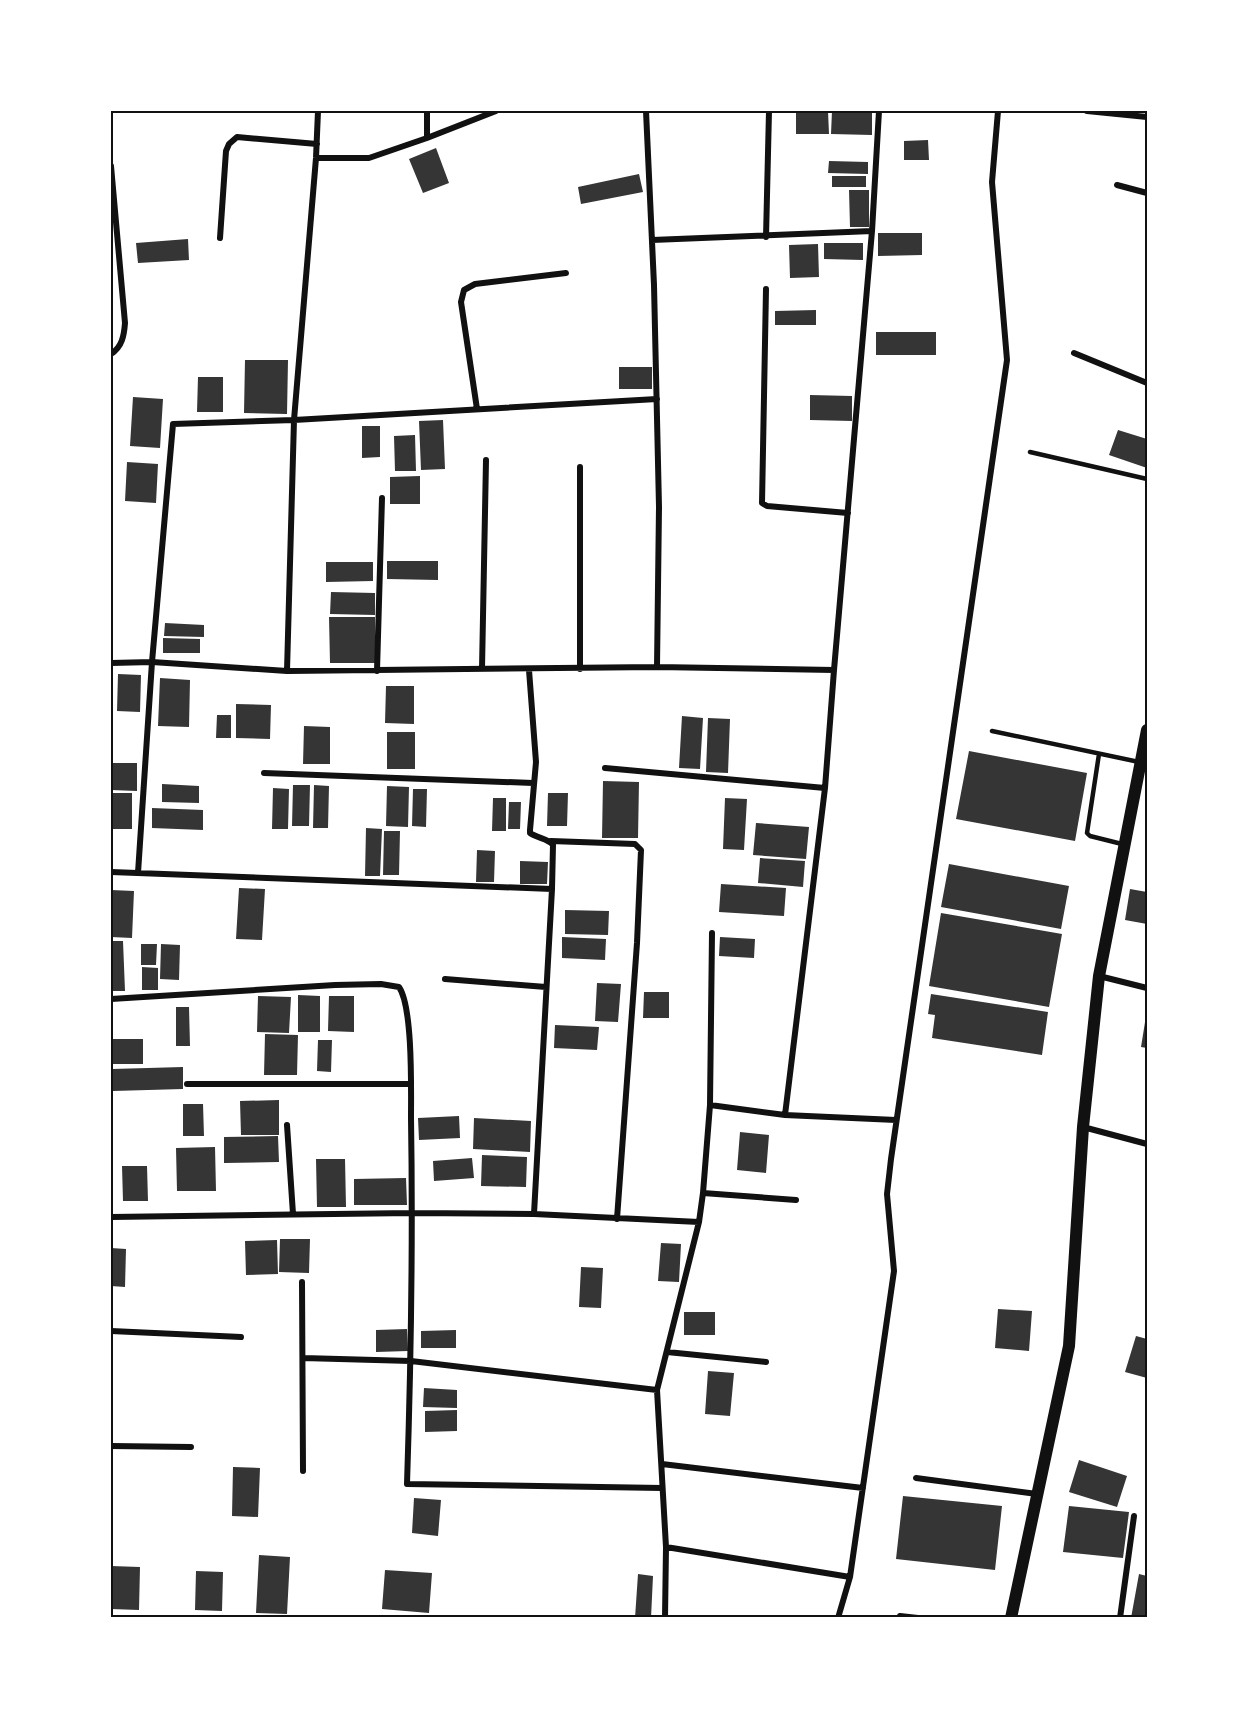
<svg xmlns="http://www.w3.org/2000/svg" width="1258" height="1729" viewBox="0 0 1258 1729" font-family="Mulish,sans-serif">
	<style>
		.building { fill: #353535 }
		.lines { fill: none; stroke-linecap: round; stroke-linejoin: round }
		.service { stroke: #111; stroke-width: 4.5 }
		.minor { stroke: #111; stroke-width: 6 }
		.secondary { stroke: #111; stroke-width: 12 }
		.neatline { fill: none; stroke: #111; stroke-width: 2 }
	</style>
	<rect width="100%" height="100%" fill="#fff"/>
	<!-- building -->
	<path class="building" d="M 796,111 L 828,111 L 829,134 L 796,134 Z
		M 832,111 L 872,111 L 872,135 L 831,134 Z
		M 928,140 L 929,160 L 904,160 L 904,141 Z
		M 436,148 L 449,183 L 423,193 L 409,159 Z
		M 829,161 L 868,162 L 868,174 L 828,173 Z
		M 639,174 L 643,192 L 581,204 L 578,187 Z
		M 832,176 L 866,176 L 866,187 L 832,187 Z
		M 849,190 L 869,190 L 869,227 L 850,227 Z
		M 878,233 L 922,233 L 922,255 L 878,256 Z
		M 188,239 L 189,260 L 138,263 L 136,243 Z
		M 824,243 L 863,243 L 863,260 L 824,259 Z
		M 818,244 L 819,277 L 790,278 L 789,245 Z
		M 816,310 L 816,325 L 775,325 L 775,311 Z
		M 876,332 L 936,332 L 936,355 L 876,355 Z
		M 245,360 L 288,360 L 287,414 L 244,413 Z
		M 619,367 L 652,367 L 652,389 L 619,389 Z
		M 198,377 L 223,377 L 223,412 L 197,412 Z
		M 810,395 L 852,396 L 852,421 L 810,420 Z
		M 133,397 L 163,399 L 160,448 L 130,446 Z
		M 443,420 L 445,469 L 421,470 L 419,421 Z
		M 362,426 L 380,426 L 380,457 L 362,458 Z
		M 1118,430 L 1147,439 L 1147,468 L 1109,455 Z
		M 415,435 L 416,471 L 395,471 L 394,436 Z
		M 127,462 L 158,464 L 156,503 L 125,501 Z
		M 420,476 L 420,504 L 390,504 L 390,477 Z
		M 387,561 L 438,561 L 438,580 L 387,579 Z
		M 326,562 L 373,562 L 373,581 L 326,582 Z
		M 331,592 L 375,593 L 375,615 L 330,614 Z
		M 329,617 L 375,617 L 375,663 L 330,663 Z
		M 165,623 L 204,625 L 204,637 L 164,636 Z
		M 163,638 L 200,639 L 200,653 L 163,653 Z
		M 118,674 L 141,675 L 140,712 L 117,711 Z
		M 160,678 L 190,680 L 189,727 L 158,726 Z
		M 386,686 L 414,686 L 414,724 L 385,723 Z
		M 236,704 L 271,705 L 270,739 L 236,738 Z
		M 217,715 L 231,715 L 231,738 L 216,738 Z
		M 682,716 L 703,718 L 700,769 L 679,768 Z
		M 708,718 L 730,719 L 728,773 L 706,772 Z
		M 304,726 L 330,727 L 330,764 L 303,764 Z
		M 387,732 L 415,732 L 415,769 L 387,769 Z
		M 969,751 L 1087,773 L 1075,841 L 956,819 Z
		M 111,763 L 137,763 L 137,791 L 111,790 Z
		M 603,781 L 639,782 L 638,838 L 602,838 Z
		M 162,784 L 199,786 L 199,803 L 162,802 Z
		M 293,785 L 310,785 L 309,826 L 292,826 Z
		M 314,785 L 329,786 L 328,828 L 313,828 Z
		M 387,786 L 409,787 L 408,827 L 386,826 Z
		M 273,788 L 289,789 L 288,829 L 272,829 Z
		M 413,789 L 427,789 L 426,827 L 412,826 Z
		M 111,793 L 132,793 L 132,829 L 111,829 Z
		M 548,793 L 568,793 L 567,826 L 547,826 Z
		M 493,798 L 506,798 L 506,831 L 492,831 Z
		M 725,798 L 747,799 L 744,850 L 723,849 Z
		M 509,802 L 521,802 L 520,829 L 508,829 Z
		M 152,808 L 203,810 L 203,830 L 152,828 Z
		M 756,823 L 809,827 L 806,859 L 753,855 Z
		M 366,828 L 382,829 L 380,876 L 365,876 Z
		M 384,831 L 400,831 L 399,875 L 383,875 Z
		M 477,850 L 495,851 L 494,882 L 476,882 Z
		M 760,858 L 805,861 L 803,887 L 758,883 Z
		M 520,861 L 548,862 L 547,884 L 520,884 Z
		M 949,864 L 1069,886 L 1061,929 L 941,907 Z
		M 721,884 L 786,888 L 784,916 L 719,912 Z
		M 239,888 L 265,889 L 262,940 L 236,939 Z
		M 1130,889 L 1147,892 L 1147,924 L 1125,920 Z
		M 111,890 L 134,891 L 132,938 L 111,937 Z
		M 565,910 L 609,911 L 608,935 L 565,934 Z
		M 941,913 L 1062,934 L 1049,1007 L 929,986 Z
		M 562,937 L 606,939 L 605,960 L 562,958 Z
		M 720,937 L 755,939 L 754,958 L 719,956 Z
		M 111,941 L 123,941 L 125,991 L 111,991 Z
		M 141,944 L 157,944 L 156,965 L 141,965 Z
		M 161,944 L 180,945 L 179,980 L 160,979 Z
		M 142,967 L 158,968 L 158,990 L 142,990 Z
		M 597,983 L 621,984 L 618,1022 L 595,1021 Z
		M 644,992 L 669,992 L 669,1018 L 643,1018 Z
		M 931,994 L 1048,1012 L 1042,1055 L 932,1038 L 935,1015 L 928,1014 Z
		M 298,995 L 320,996 L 320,1032 L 298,1032 Z
		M 258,996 L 291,997 L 289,1033 L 257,1032 Z
		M 329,996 L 354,996 L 354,1032 L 328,1031 Z
		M 176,1007 L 189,1007 L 190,1046 L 176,1046 Z
		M 1146,1016 L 1147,1016 L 1147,1048 L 1141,1047 Z
		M 555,1025 L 599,1027 L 597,1050 L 554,1048 Z
		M 265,1034 L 298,1035 L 297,1075 L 264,1075 Z
		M 111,1039 L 143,1039 L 143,1064 L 111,1064 Z
		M 318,1040 L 332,1040 L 331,1072 L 317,1071 Z
		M 183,1067 L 183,1089 L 113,1091 L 112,1069 Z
		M 279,1100 L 279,1135 L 241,1135 L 240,1101 Z
		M 183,1104 L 203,1104 L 204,1136 L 183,1136 Z
		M 459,1116 L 460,1138 L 419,1140 L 418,1118 Z
		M 474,1118 L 531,1121 L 530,1152 L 473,1149 Z
		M 740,1132 L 769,1135 L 766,1173 L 737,1170 Z
		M 278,1136 L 279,1162 L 224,1163 L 224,1137 Z
		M 215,1147 L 216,1191 L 177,1191 L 176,1148 Z
		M 482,1155 L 527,1157 L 526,1187 L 481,1186 Z
		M 472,1158 L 474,1178 L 434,1181 L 433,1161 Z
		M 316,1159 L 345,1159 L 346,1207 L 317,1207 Z
		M 122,1166 L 147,1166 L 148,1201 L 123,1201 Z
		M 406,1178 L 407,1205 L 354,1205 L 354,1179 Z
		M 280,1239 L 310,1239 L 309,1273 L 279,1272 Z
		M 277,1240 L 278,1274 L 246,1275 L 245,1241 Z
		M 661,1243 L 681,1244 L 679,1282 L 658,1281 Z
		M 111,1248 L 126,1249 L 125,1287 L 111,1286 Z
		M 581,1267 L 603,1268 L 601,1308 L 579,1307 Z
		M 998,1309 L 1032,1311 L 1029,1351 L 995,1348 Z
		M 684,1312 L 715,1312 L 715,1335 L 684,1335 Z
		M 407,1329 L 408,1351 L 376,1352 L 376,1330 Z
		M 456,1330 L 456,1348 L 421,1348 L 421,1331 Z
		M 1136,1336 L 1147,1339 L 1147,1378 L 1125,1372 Z
		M 708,1371 L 734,1373 L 730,1416 L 705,1414 Z
		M 424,1388 L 457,1390 L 457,1408 L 423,1407 Z
		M 457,1410 L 457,1431 L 425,1432 L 425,1411 Z
		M 1079,1460 L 1127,1476 L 1117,1507 L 1069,1492 Z
		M 233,1467 L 260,1468 L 258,1517 L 232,1516 Z
		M 903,1496 L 1002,1506 L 995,1570 L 896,1559 Z
		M 414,1498 L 441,1500 L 438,1536 L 412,1533 Z
		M 1069,1506 L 1129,1512 L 1123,1558 L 1063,1552 Z
		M 259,1555 L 290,1557 L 287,1614 L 256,1613 Z
		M 111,1566 L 140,1567 L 139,1610 L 111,1609 Z
		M 385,1570 L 432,1573 L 429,1613 L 382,1609 Z
		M 196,1571 L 223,1572 L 222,1611 L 195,1610 Z
		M 638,1574 L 653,1576 L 651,1618 L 635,1618 Z
		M 1139,1574 L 1147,1576 L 1147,1618 L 1131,1618 Z"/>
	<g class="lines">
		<!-- service -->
		<path class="service" d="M 1030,452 L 1147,479
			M 992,731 L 1139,762
			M 1099,754 L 1087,833 L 1090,836 L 1122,844"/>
		<!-- minor -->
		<path class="minor" d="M 646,111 L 654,285 L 659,507 L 657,667
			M 1087,111 L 1147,117
			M 427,138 L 427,111
			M 316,158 L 369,158 L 427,138 L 496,111
			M 111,166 L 125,323 C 124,336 122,347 111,354
			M 1117,185 L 1147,193
			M 766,237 L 769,111
			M 220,238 L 226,151 L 229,144 L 237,137 L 317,144
			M 652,240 L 872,231
			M 766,289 L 762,503 L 767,506 L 848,513
			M 1074,353 L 1147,383
			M 477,409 L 461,302 L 464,290 L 475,284 L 566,273
			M 580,467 L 580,669
			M 111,663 L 152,662 L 287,671 L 657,667 L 834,670
			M 482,669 L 486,460
			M 529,670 L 536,762 L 530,830 L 530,833 C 537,838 549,839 553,845 L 552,889
			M 287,671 L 294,420 L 316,158 L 318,111
			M 377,671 L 382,498
			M 605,768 L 825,788
			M 264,773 L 533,783
			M 551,841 L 635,844 L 641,850 L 637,943 L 617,1219
			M 111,872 L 552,889 L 534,1214
			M 138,873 L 152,662 L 173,424 L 294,420 L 657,399
			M 1099,976 L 1147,988
			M 445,979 L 546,987
			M 111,999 L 335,985 L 381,984 L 399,987 C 413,1007 411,1091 411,1118 C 413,1240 411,1362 407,1484 L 662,1488
			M 187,1084 L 411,1084
			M 710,1105 L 785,1115 L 896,1120
			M 785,1115 L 825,788 L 834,670 L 872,231 L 879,111
			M 287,1125 L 293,1214
			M 1083,1127 L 1147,1144
			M 703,1193 L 796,1200
			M 111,1217 L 413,1213 L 534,1214 L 699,1222
			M 302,1282 L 303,1471
			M 111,1331 L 241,1337
			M 667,1352 L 766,1362
			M 303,1358 L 411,1361 L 657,1390
			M 111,1446 L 191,1447
			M 662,1464 L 863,1488
			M 916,1478 L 1037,1494
			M 666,1547 L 850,1577
			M 900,1616 L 918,1618
			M 665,1618 L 666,1547 L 657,1390 L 699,1222 L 703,1193 L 710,1105 L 712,933
			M 838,1618 L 850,1577 L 894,1271 L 887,1194 L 891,1159 L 1007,360 L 992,182 L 998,111
			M 1120,1618 L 1134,1516"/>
		<!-- secondary -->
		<path class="secondary" d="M 1011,1618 L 1069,1346 L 1083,1127 L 1099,976 L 1147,730"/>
	</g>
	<!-- border -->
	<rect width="1258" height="1729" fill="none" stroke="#ffffff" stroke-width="225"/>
	<rect x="112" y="112" width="1034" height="1504" class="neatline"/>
</svg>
